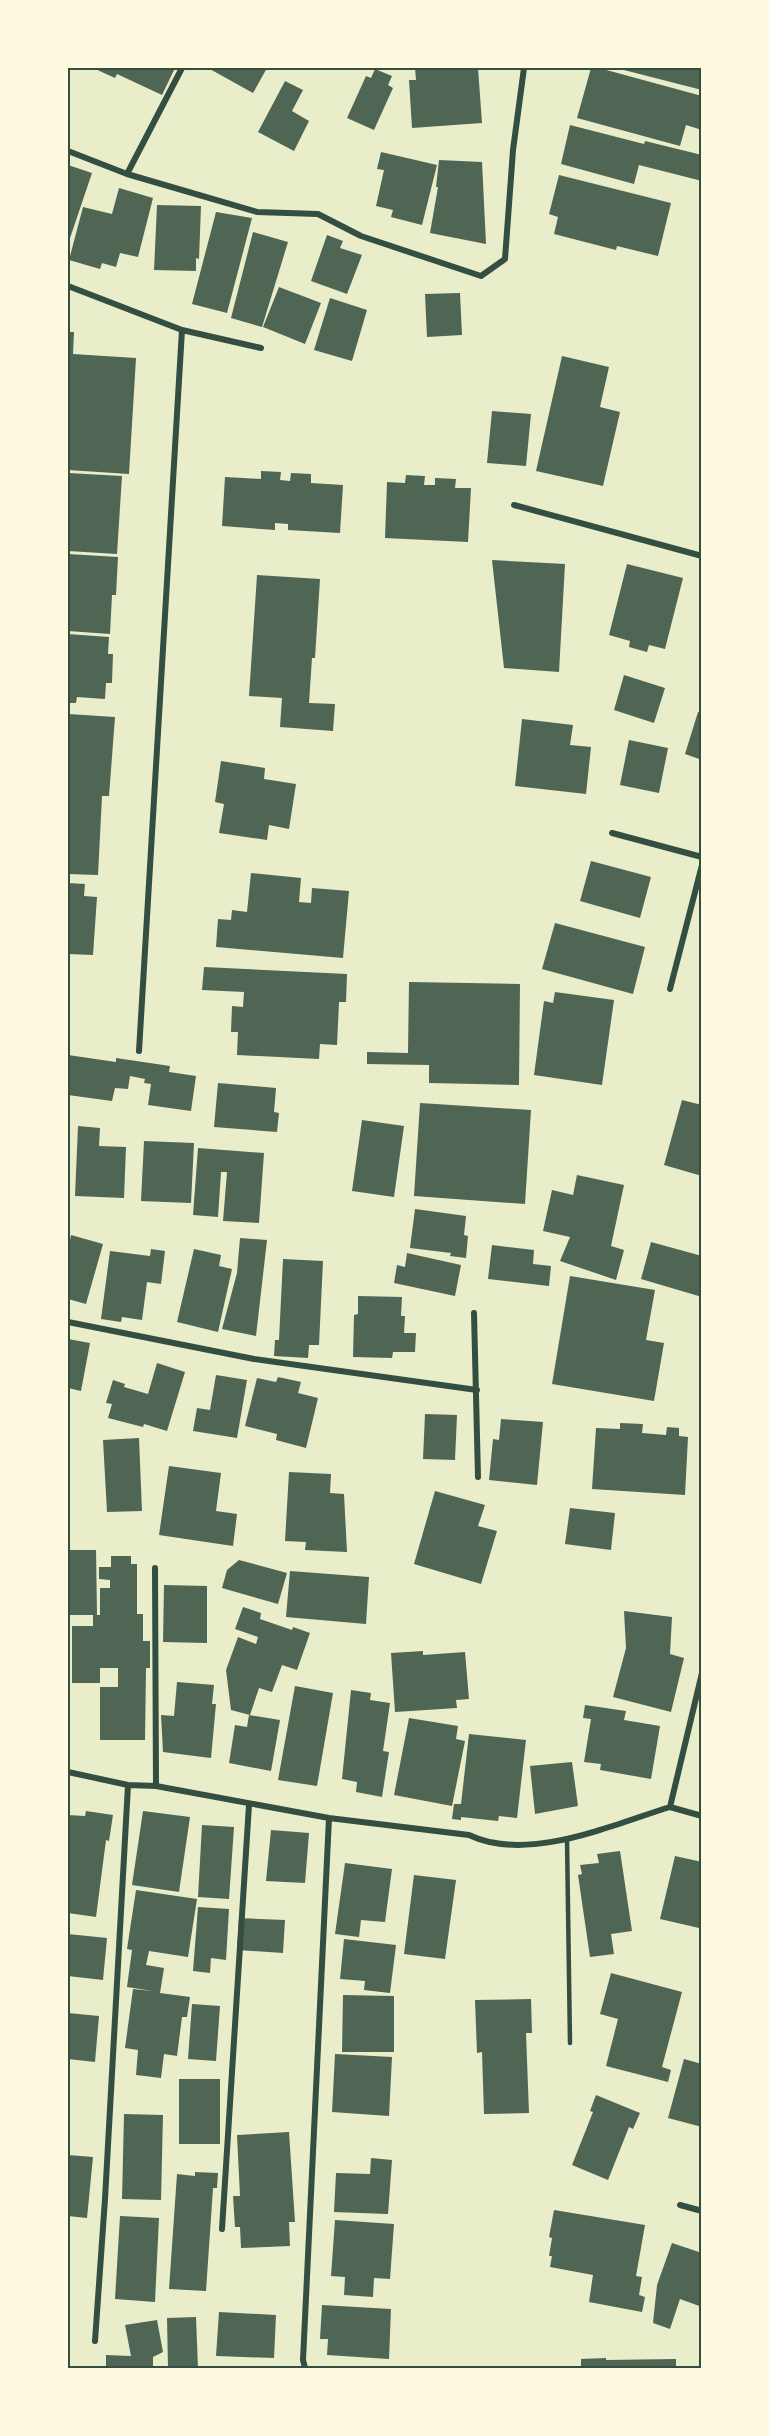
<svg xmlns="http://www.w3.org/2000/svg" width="769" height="2436" viewBox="0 0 769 2436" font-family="Signika,sans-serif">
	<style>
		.building { fill: #4f6655 }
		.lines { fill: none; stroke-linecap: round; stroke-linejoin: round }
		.service { stroke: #344e41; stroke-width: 4.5 }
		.minor { stroke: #344e41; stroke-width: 6 }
		.neatline { fill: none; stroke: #344e41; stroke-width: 2 }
	</style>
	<rect width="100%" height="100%" fill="#e9edc9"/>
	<!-- building -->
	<path class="building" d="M 93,68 L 175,68 L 162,95 L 117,74 L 115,78 Z
		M 208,68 L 267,68 L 253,93 Z
		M 415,68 L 478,68 L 482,123 L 412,128 L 409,80 L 416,80 Z
		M 591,68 L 599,68 L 702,96 L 702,130 L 686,125 L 680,146 L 577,118 Z
		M 616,68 L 702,68 L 702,90 Z
		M 375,69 L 392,76 L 388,85 L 393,88 L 374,130 L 347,118 L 366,76 L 371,78 Z
		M 285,81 L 303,90 L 292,111 L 309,121 L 294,151 L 258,132 Z
		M 570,125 L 644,144 L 645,141 L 702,155 L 702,181 L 639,165 L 634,184 L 561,164 Z
		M 381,152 L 437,165 L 422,225 L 391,217 L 393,210 L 376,206 L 384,170 L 377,169 Z
		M 439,160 L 482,162 L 486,244 L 430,233 L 438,187 L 436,187 Z
		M 68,165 L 92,173 L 68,244 Z
		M 559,175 L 671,203 L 658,256 L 617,246 L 616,250 L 554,234 L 558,217 L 549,214 Z
		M 119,188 L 153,198 L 138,257 L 120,253 L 116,267 L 102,263 L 100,269 L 69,260 L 83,207 L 112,214 Z
		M 157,205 L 201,206 L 199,259 L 196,258 L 196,271 L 154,270 Z
		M 216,212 L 252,218 L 227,313 L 192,304 Z
		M 253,232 L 288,242 L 262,327 L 231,318 Z
		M 327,235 L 343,241 L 340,248 L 362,255 L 347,294 L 311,281 Z
		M 279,287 L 321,303 L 305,344 L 263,327 Z
		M 460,293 L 462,335 L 427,337 L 425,294 Z
		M 330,298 L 367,310 L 352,361 L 314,350 Z
		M 68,332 L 74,332 L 73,354 L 136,358 L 129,474 L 68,470 Z
		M 562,356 L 609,367 L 600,407 L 620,412 L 603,486 L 536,471 Z
		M 492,411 L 531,414 L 526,466 L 487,463 Z
		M 261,471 L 281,472 L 280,480 L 290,481 L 291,473 L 311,474 L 311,483 L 343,485 L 340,533 L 288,530 L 288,524 L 275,523 L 275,530 L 222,526 L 225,477 L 261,479 Z
		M 68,473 L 122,476 L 117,554 L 68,551 Z
		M 406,475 L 425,476 L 424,485 L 435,485 L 435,478 L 456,479 L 455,488 L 471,488 L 468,542 L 385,538 L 387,482 L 405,483 Z
		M 68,554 L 118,557 L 116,595 L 112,595 L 110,634 L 68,631 Z
		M 492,560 L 565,564 L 559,672 L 504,668 Z
		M 627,564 L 683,578 L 665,649 L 649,645 L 647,652 L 629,647 L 630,641 L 609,635 Z
		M 257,575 L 320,579 L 315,658 L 312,658 L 309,703 L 335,704 L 333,731 L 280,727 L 282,698 L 249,696 Z
		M 68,634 L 109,637 L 108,654 L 113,654 L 112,683 L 106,683 L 105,699 L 77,697 L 76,703 L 68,703 Z
		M 624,675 L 665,688 L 654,723 L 614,710 Z
		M 698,712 L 702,713 L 702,760 L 685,754 Z
		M 68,714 L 115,717 L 109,796 L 102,796 L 98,875 L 68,874 Z
		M 522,719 L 573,725 L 570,745 L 591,747 L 586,794 L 515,786 Z
		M 629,740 L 668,748 L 659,793 L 620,785 Z
		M 221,761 L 265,768 L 264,779 L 296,784 L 289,829 L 269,825 L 267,840 L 219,833 L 224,804 L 215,802 Z
		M 591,861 L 651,877 L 640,918 L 580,901 Z
		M 251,873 L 301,878 L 299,902 L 311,903 L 312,888 L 349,891 L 343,958 L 216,947 L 218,919 L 231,920 L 232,910 L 247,912 Z
		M 68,883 L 85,884 L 84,896 L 97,897 L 93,955 L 68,954 Z
		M 555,923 L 645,947 L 633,994 L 542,969 Z
		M 204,967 L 347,974 L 346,1002 L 339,1002 L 337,1045 L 320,1044 L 319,1059 L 237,1055 L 238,1032 L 231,1032 L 232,1006 L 243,1007 L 244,992 L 202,990 Z
		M 409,982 L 520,984 L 519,1085 L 429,1083 L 429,1065 L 367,1064 L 367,1052 L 408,1053 Z
		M 555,992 L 614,1000 L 602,1085 L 534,1075 L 544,1001 L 553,1003 Z
		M 68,1055 L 116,1062 L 116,1058 L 170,1066 L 169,1072 L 196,1076 L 191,1111 L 148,1105 L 151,1084 L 144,1083 L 145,1079 L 130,1076 L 128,1089 L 115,1088 L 112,1101 L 68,1095 Z
		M 218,1083 L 276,1088 L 274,1112 L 279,1113 L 277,1132 L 214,1127 Z
		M 682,1100 L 702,1105 L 702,1176 L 664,1165 Z
		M 420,1103 L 531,1110 L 525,1204 L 414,1196 Z
		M 362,1120 L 404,1126 L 394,1197 L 352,1191 Z
		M 78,1126 L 100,1128 L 99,1146 L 126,1147 L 124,1198 L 75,1196 Z
		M 144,1141 L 194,1143 L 191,1203 L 141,1201 Z
		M 198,1148 L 264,1153 L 259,1223 L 223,1221 L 227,1172 L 221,1172 L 218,1217 L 193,1215 Z
		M 577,1175 L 624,1185 L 611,1246 L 624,1250 L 616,1280 L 560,1261 L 570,1237 L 543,1231 L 552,1190 L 573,1195 Z
		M 415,1209 L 466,1216 L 464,1235 L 468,1236 L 466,1258 L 450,1256 L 451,1253 L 410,1248 Z
		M 71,1235 L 103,1244 L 86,1304 L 68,1299 L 68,1250 Z
		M 240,1238 L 267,1240 L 256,1336 L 222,1329 L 237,1273 Z
		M 651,1242 L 702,1256 L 702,1297 L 641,1279 Z
		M 492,1245 L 534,1250 L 533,1264 L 551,1266 L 549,1286 L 488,1279 Z
		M 151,1249 L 165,1251 L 161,1284 L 147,1282 L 142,1320 L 122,1317 L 121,1322 L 101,1319 L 110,1251 L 150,1256 Z
		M 194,1249 L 221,1255 L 219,1266 L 232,1269 L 218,1332 L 177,1322 Z
		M 407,1253 L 461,1265 L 455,1296 L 394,1283 L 397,1265 L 405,1267 Z
		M 283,1259 L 323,1261 L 319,1345 L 309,1345 L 308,1358 L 274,1356 L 275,1340 L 279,1340 Z
		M 570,1276 L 655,1290 L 646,1340 L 664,1343 L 654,1401 L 552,1384 Z
		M 358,1296 L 402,1297 L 401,1316 L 405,1316 L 404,1333 L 416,1333 L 415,1352 L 393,1352 L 392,1358 L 353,1357 L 354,1315 L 358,1314 Z
		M 68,1339 L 90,1343 L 81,1391 L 68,1388 Z
		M 157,1363 L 185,1372 L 167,1431 L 144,1424 L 143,1427 L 108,1418 L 112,1404 L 106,1403 L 113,1380 L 125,1384 L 124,1387 L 148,1394 Z
		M 216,1375 L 247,1380 L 237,1438 L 193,1431 L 197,1408 L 210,1410 Z
		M 278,1377 L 301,1382 L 298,1393 L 318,1398 L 306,1448 L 276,1440 L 277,1434 L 245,1426 L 257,1378 L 276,1382 Z
		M 425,1414 L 457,1415 L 455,1460 L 423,1459 Z
		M 501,1419 L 543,1422 L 537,1485 L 489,1480 L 493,1439 L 499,1440 Z
		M 620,1423 L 643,1424 L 642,1433 L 666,1435 L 667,1427 L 679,1428 L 679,1436 L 688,1437 L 685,1495 L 592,1489 L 596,1428 L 620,1429 Z
		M 139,1438 L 142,1511 L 107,1512 L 103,1440 Z
		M 169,1466 L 221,1473 L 216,1511 L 237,1514 L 233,1546 L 159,1535 Z
		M 289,1472 L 331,1474 L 330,1493 L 344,1494 L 347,1552 L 305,1550 L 306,1542 L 285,1541 Z
		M 435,1491 L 485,1505 L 478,1526 L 497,1531 L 481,1584 L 414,1564 Z
		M 570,1508 L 615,1513 L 611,1550 L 565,1544 Z
		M 70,1550 L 96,1550 L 97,1615 L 100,1615 L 100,1588 L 110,1588 L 110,1580 L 99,1579 L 99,1567 L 111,1567 L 111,1556 L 131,1556 L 131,1564 L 137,1564 L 137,1614 L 143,1614 L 143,1641 L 150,1641 L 150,1668 L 146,1668 L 145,1740 L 100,1740 L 100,1687 L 118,1687 L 118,1668 L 100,1668 L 100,1683 L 72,1683 L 72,1626 L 93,1626 L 93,1615 L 70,1615 Z
		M 239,1560 L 287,1573 L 278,1604 L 222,1588 L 227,1570 Z
		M 290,1571 L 369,1577 L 366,1624 L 286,1617 Z
		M 164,1585 L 207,1586 L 207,1643 L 163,1642 Z
		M 243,1607 L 261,1613 L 260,1619 L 292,1630 L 293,1627 L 310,1633 L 297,1670 L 282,1665 L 272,1692 L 259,1688 L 250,1715 L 231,1710 L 226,1670 L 238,1637 L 256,1644 L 258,1637 L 235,1629 Z
		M 624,1611 L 672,1617 L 670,1654 L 684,1658 L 671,1712 L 613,1697 L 626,1648 Z
		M 423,1651 L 423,1655 L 465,1652 L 469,1699 L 456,1700 L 457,1708 L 395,1712 L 391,1653 Z
		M 177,1682 L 214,1685 L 212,1704 L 216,1704 L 211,1758 L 163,1752 L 161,1715 L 174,1716 Z
		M 295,1686 L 333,1693 L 317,1786 L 278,1780 Z
		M 351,1690 L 371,1693 L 370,1700 L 390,1703 L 383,1751 L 389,1752 L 382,1797 L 356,1792 L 357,1782 L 342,1779 Z
		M 585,1705 L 626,1711 L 624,1720 L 660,1726 L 651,1779 L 600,1770 L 601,1764 L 584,1762 L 591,1719 L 583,1718 Z
		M 249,1715 L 280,1720 L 271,1771 L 229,1763 L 235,1725 L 247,1727 Z
		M 409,1718 L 458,1726 L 456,1739 L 465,1741 L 452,1806 L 394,1795 Z
		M 469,1734 L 526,1740 L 517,1818 L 499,1816 L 498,1821 L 461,1817 L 461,1820 L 452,1819 L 454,1804 L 461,1804 Z
		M 572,1762 L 578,1806 L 535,1814 L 530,1766 Z
		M 86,1811 L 113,1815 L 109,1841 L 106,1840 L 96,1917 L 68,1913 L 68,1815 L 85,1816 Z
		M 143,1811 L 190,1817 L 179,1892 L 132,1885 Z
		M 202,1825 L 234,1827 L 229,1899 L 198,1897 Z
		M 271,1830 L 309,1833 L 305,1883 L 266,1881 Z
		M 620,1851 L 632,1931 L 611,1934 L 614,1954 L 590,1957 L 578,1875 L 582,1874 L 580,1865 L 599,1863 L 597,1854 Z
		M 675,1856 L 702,1862 L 702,1919 L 699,1928 L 660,1919 Z
		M 345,1863 L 392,1869 L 385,1922 L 361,1920 L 359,1937 L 335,1934 Z
		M 414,1875 L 456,1880 L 445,1959 L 404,1954 Z
		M 136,1890 L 197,1899 L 188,1957 L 149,1951 L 146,1965 L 164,1968 L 160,1993 L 190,1997 L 187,2017 L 182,2017 L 177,2056 L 164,2054 L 161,2078 L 136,2075 L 138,2050 L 125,2048 L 133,1989 L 153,1991 L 127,1987 L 132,1950 L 127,1949 Z
		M 198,1907 L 229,1909 L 226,1960 L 211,1958 L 210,1973 L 193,1971 Z
		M 239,1918 L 285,1920 L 283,1953 L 237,1950 Z
		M 68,1934 L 107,1938 L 103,1980 L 68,1976 Z
		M 344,1939 L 396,1945 L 390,1993 L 364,1990 L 365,1981 L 340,1979 Z
		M 611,1973 L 682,1992 L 662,2067 L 671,2070 L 668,2082 L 606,2066 L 618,2019 L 600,2014 Z
		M 343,1995 L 394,1996 L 394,2052 L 342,2052 Z
		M 531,1999 L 532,2033 L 526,2033 L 529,2113 L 484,2114 L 482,2052 L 477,2053 L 475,2000 Z
		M 192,2004 L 220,2006 L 216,2061 L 188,2059 Z
		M 68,2013 L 99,2016 L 95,2062 L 68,2059 Z
		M 335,2054 L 392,2057 L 389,2116 L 332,2112 Z
		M 684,2059 L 702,2064 L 702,2127 L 668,2118 Z
		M 179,2079 L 220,2079 L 220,2144 L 179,2144 Z
		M 596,2095 L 640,2113 L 633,2129 L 629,2127 L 608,2180 L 572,2165 L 593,2112 L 590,2111 Z
		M 124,2114 L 163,2115 L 161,2200 L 122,2199 Z
		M 289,2132 L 295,2222 L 289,2222 L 290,2246 L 241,2248 L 240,2227 L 235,2227 L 233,2196 L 240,2196 L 237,2135 Z
		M 68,2155 L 93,2157 L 87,2218 L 68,2216 Z
		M 371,2158 L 392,2160 L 388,2214 L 334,2212 L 336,2173 L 370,2174 Z
		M 195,2172 L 218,2173 L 217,2188 L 213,2188 L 206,2291 L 169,2289 L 177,2174 L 195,2176 Z
		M 554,2210 L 645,2225 L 636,2276 L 642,2277 L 639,2295 L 645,2297 L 642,2312 L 589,2302 L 593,2275 L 550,2267 L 552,2256 L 549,2256 L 552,2238 L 549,2237 Z
		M 120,2216 L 159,2218 L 155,2302 L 115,2299 Z
		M 335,2220 L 394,2224 L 390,2279 L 374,2278 L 373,2297 L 344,2295 L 345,2277 L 331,2276 Z
		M 672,2243 L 702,2253 L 702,2307 L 680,2299 L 670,2329 L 653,2323 L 657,2285 Z
		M 322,2305 L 391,2309 L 389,2359 L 327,2355 L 328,2339 L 320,2339 Z
		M 219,2312 L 276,2315 L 274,2358 L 216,2356 Z
		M 196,2317 L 198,2368 L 168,2368 L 167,2318 Z
		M 157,2320 L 163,2352 L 153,2357 L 153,2368 L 106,2368 L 106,2355 L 131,2356 L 125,2325 Z
		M 606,2358 L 606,2360 L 676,2359 L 676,2368 L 581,2368 L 581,2359 Z"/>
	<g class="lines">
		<!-- service -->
		<path class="service" d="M 567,1839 L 570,2043"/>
		<!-- minor -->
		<path class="minor" d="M 68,151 L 127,174 L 257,212 L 318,214 L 361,236 L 481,276 L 505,259 L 513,150 L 524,68
			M 127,174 L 182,68
			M 68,286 L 182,330 L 261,348
			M 514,505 L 702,556
			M 612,833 L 702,857
			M 670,989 L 702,865
			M 139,1051 L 182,330
			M 474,1313 L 478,1477
			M 68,1322 L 254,1359 L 477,1390
			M 155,1568 L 156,1786
			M 68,1772 L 128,1785 L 156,1786 L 329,1818 L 469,1835 C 528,1863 611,1825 670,1807
			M 670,1807 L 702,1673
			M 670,1807 L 702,1816
			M 680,2205 L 702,2211
			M 222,2229 L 249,1805
			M 95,2341 L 105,2199 L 128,1785
			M 305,2368 L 303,2360 L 329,1818"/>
	</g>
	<!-- border -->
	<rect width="769" height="2436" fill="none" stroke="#fefae0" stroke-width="138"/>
	<rect x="69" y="69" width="631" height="2298" class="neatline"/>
</svg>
